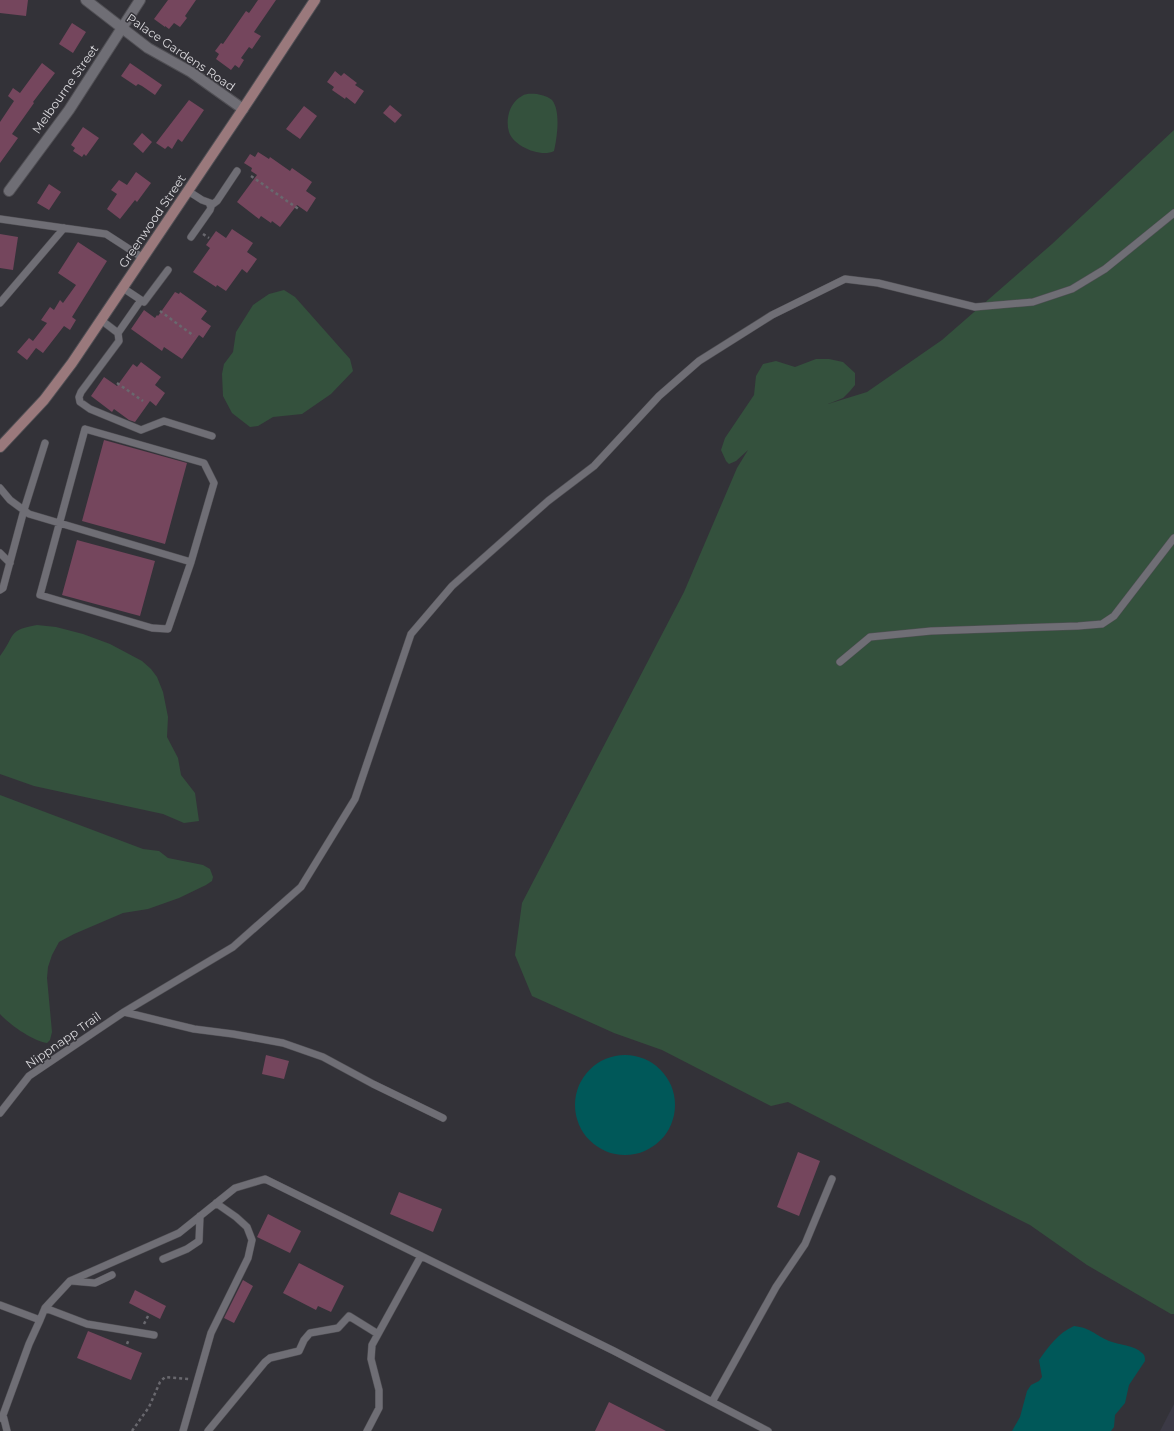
<svg xmlns="http://www.w3.org/2000/svg" width="1174" height="1431" viewBox="0 0 1174 1431" font-family="Montserrat,sans-serif">
	<style>
		.built { fill: #3b3945 }
		.green { fill: #34513d }
		.water { fill: #005859 }
		.building { fill: #75465d }
		.lines { fill: none; stroke-linecap: round; stroke-linejoin: round }
		.service-casing { stroke: #504f54; stroke-width: 8 }
		.minor-casing { stroke: #504f54; stroke-width: 12 }
		.secondary-casing { stroke: #504f54; stroke-width: 12 }
		.path { stroke: #69686e; stroke-width: 2.5; stroke-dasharray: 3 3; stroke-linecap: butt }
		.service { stroke: #6f6e75; stroke-width: 7 }
		.minor { stroke: #6f6e75; stroke-width: 10 }
		.secondary { stroke: #9a797c; stroke-width: 10 }
		.labels { text-anchor: middle; dominant-baseline: central; stroke-width: 3; stroke-linejoin: round; paint-order: stroke }
		.street-label { font-size: 12px; fill: #dad9dd; stroke: #333238 }
	</style>
	<rect width="100%" height="100%" fill="#333238"/>
	<!-- built -->
	<path class="built" d="M 1174,1404 L 1174,1431 L 1160,1431 Z"/>
	<!-- green -->
	<path class="green" d="M 537,94 C 542,95 549,97 552,100 C 561,111 557,138 554,151 C 541,158 513,146 509,132 C 505,119 510,102 522,96 C 526,93 533,94 537,94 Z
		M 1174,130 L 1174,1314 L 1171,1314 L 1087,1265 L 1030,1225 L 788,1102 L 771,1106 L 662,1050 L 614,1033 L 532,996 L 515,955 L 522,903 L 684,592 L 737,468 L 748,450 L 736,461 L 729,464 L 726,461 L 721,450 L 725,438 L 754,395 L 756,376 L 763,364 L 776,361 L 795,367 L 816,359 L 829,359 L 843,362 L 855,373 L 855,385 L 850,391 L 843,398 L 828,404 L 867,392 L 942,340 L 1052,244 Z
		M 284,290 L 295,297 L 350,359 L 353,371 L 331,394 L 302,414 L 273,417 L 258,426 L 250,427 L 232,413 L 223,396 L 222,374 L 224,364 L 233,352 L 236,332 L 253,305 L 269,294 Z
		M 37,625 L 56,627 L 83,634 L 110,644 L 142,661 L 151,669 L 157,677 L 163,692 L 168,717 L 167,737 L 178,758 L 181,775 L 195,793 L 199,821 L 184,823 L 163,814 L 34,786 L 0,774 L 0,656 C 16,635 7,630 37,625 Z
		M 0,795 L 143,849 L 159,851 L 168,858 L 203,865 L 210,869 L 213,877 L 212,881 L 206,885 L 179,898 L 148,909 L 123,913 L 74,934 L 59,942 L 52,955 L 48,967 L 47,978 L 52,1032 L 50,1040 L 47,1043 C 33,1041 10,1025 0,1014 Z"/>
	<!-- water -->
	<path class="water" d="M575 1105a50 50 0 1 1 100 0a50 50 0 1 1-100 0Z
		M 1074,1326 C 1091,1328 1095,1335 1109,1341 C 1119,1345 1134,1345 1142,1353 C 1145,1355 1145,1358 1145,1361 L 1129,1385 L 1125,1403 L 1115,1415 L 1114,1427 L 1111,1431 L 1012,1431 L 1020,1417 L 1027,1391 L 1031,1385 L 1039,1381 L 1042,1377 L 1039,1360 C 1049,1346 1058,1333 1074,1326 Z"/>
	<!-- building -->
	<path class="building" d="M 0,0 L 28,0 L 26,16 L 0,13 Z
		M 168,0 L 196,0 L 185,16 L 187,18 L 180,27 L 174,23 L 169,29 L 165,26 L 165,27 L 154,19 Z
		M 258,0 L 276,0 L 254,32 L 261,36 L 252,49 L 249,47 L 241,58 L 244,60 L 239,68 L 235,65 L 231,70 L 216,59 L 219,54 L 215,51 L 221,43 L 223,44 L 246,11 L 249,13 Z
		M 72,23 L 86,32 L 73,53 L 59,44 Z
		M 42,63 L 55,73 L 33,102 L 34,103 L 12,134 L 18,138 L 0,163 L 0,122 L 14,101 L 8,96 L 13,88 L 20,93 Z
		M 130,63 L 162,85 L 155,95 L 142,86 L 138,84 L 136,86 L 121,76 Z
		M 335,71 L 341,76 L 344,73 L 357,83 L 355,85 L 364,91 L 355,104 L 346,97 L 345,99 L 332,90 L 334,87 L 327,82 Z
		M 189,100 L 204,110 L 182,142 L 178,139 L 172,149 L 168,146 L 165,149 L 156,143 Z
		M 390,105 L 402,115 L 395,123 L 383,113 Z
		M 304,106 L 317,116 L 300,139 L 286,129 Z
		M 83,127 L 99,138 L 86,156 L 84,154 L 82,157 L 73,151 L 75,148 L 71,145 Z
		M 142,133 L 152,142 L 143,153 L 133,144 Z
		M 258,152 L 269,159 L 270,157 L 290,171 L 292,168 L 312,182 L 306,191 L 316,198 L 307,212 L 297,205 L 280,227 L 272,221 L 271,223 L 261,216 L 259,219 L 237,202 L 257,175 L 251,171 L 252,168 L 244,163 L 250,154 L 255,157 Z
		M 136,172 L 151,183 L 137,202 L 135,200 L 120,219 L 107,209 L 117,194 L 111,190 L 119,180 L 127,185 Z
		M 49,184 L 61,192 L 49,210 L 37,203 Z
		M 232,229 L 253,243 L 247,252 L 257,259 L 247,273 L 242,269 L 226,291 L 217,285 L 216,287 L 193,272 L 210,248 L 206,245 L 216,231 L 226,238 Z
		M 0,234 L 18,237 L 13,270 L 0,268 Z
		M 78,242 L 107,261 L 72,317 L 76,320 L 70,330 L 64,326 L 43,353 L 36,348 L 27,360 L 17,352 L 29,338 L 33,341 L 47,323 L 41,320 L 50,307 L 54,310 L 60,300 L 63,303 L 76,285 L 58,273 Z
		M 175,292 L 179,294 L 180,292 L 207,311 L 201,319 L 211,326 L 203,338 L 199,335 L 182,359 L 164,347 L 162,351 L 131,329 L 144,310 L 155,318 L 157,315 L 158,316 Z
		M 141,362 L 161,377 L 155,385 L 165,393 L 156,406 L 150,401 L 135,422 L 129,420 L 114,409 L 112,412 L 91,396 L 104,377 L 117,386 L 133,364 L 137,367 Z
		M 104,440 L 187,463 L 165,544 L 82,521 Z
		M 77,540 L 155,561 L 140,616 L 62,595 Z
		M 266,1055 L 289,1061 L 284,1079 L 262,1074 Z
		M 798,1152 L 820,1161 L 799,1216 L 777,1207 Z
		M 399,1192 L 442,1209 L 433,1232 L 390,1214 Z
		M 268,1214 L 301,1231 L 290,1253 L 257,1237 Z
		M 299,1263 L 344,1286 L 331,1312 L 318,1306 L 316,1310 L 283,1293 Z
		M 243,1280 L 253,1286 L 234,1323 L 224,1318 Z
		M 135,1290 L 166,1306 L 160,1319 L 129,1303 Z
		M 88,1331 L 142,1353 L 131,1380 L 77,1358 Z
		M 609,1402 L 666,1431 L 595,1431 Z"/>
	<g class="lines">
		<!-- service casing -->
		<g class="service-casing">
			<path id="service" d="M 188,191 L 202,200 L 213,204 L 217,201 L 237,171
				M 0,219 L 106,234 L 143,258
				M 191,237 L 210,210 L 211,207 L 209,203
				M 123,288 L 144,302 L 168,270
				M 0,303 L 64,228
				M 101,320 L 118,333 L 141,300
				M 118,333 L 119,341 L 81,392 L 79,397 L 80,402 L 90,409 L 141,430 L 164,421 L 212,436
				M 85,429 L 204,463 L 214,483 L 191,562 L 168,629 L 152,628 L 40,595 Z
				M 0,488 L 10,500 L 29,514 L 191,562
				M 0,553 L 10,563
				M 0,590 L 3,588 L 24,510 L 45,443
				M 840,662 L 870,637 L 931,631 L 1078,626 L 1102,624 L 1114,616 L 1174,538
				M 124,1012 L 233,947 L 301,887 L 355,799 L 411,634 L 452,586 L 548,501 L 594,466 L 659,396 L 699,361 L 772,315 L 845,279 L 878,283 L 975,307 L 1033,302 L 1072,289 L 1105,269 L 1174,213
				M 0,1113 L 29,1076 L 124,1012 L 194,1029 L 233,1034 L 283,1043 L 323,1057 L 373,1084 L 443,1118
				M 163,1259 L 187,1249 L 199,1241 L 200,1216
				M 72,1281 L 95,1283 L 112,1275
				M 0,1305 L 40,1320 L 29,1344 L 3,1415 L 0,1418
				M 45,1308 L 87,1324 L 154,1335
				M 40,1320 L 45,1308 L 70,1281 L 179,1233 L 235,1188 L 265,1179 L 614,1351 L 768,1431
				M 712,1402 L 776,1287 L 805,1244 L 832,1179
				M 3,1415 L 7,1431
				M 183,1431 L 211,1333 L 248,1258 L 252,1240 L 247,1227 L 236,1217 L 216,1203
				M 208,1431 L 265,1362 L 270,1358 L 299,1351 L 304,1340 L 310,1333 L 338,1328 L 349,1316 L 378,1334
				M 367,1431 L 379,1408 L 379,1390 L 371,1359 L 372,1345 L 421,1256"/>
		</g>
		<!-- minor casing -->
		<g class="minor-casing">
			<path id="minor" d="M 86,0 L 148,48 L 191,72 L 243,109
				M 9,191 L 69,110 L 140,0"/>
		</g>
		<!-- secondary casing -->
		<g class="secondary-casing">
			<path id="secondary" d="M 0,447 L 44,400 L 72,363 L 243,109 L 315,0"/>
		</g>
		<!-- path -->
		<path class="path" d="M 251,176 L 300,210
			M 203,234 L 209,238
			M 160,311 L 194,336
			M 117,383 L 143,401
			M 144,1324 L 149,1314
			M 127,1344 L 129,1339
			M 132,1431 L 149,1407 L 160,1382 L 165,1377 L 189,1379"/>
		<!-- service -->
		<use href="#service" class="service"/>
		<!-- minor -->
		<use href="#minor" class="minor"/>
		<!-- secondary -->
		<use href="#secondary" class="secondary"/>
	</g>
	<g class="labels">
		<!-- street labels -->
		<g class="street-label">
			<text transform="translate(181 52) rotate(34)">Palace Gardens Road</text>
			<text transform="translate(65 89) rotate(-55)">Melbourne Street</text>
			<text transform="translate(152 221) rotate(-56)">Greenwood Street</text>
			<text transform="translate(63 1040) rotate(-35)">Nippnapp Trail</text>
		</g>
	</g>
</svg>
